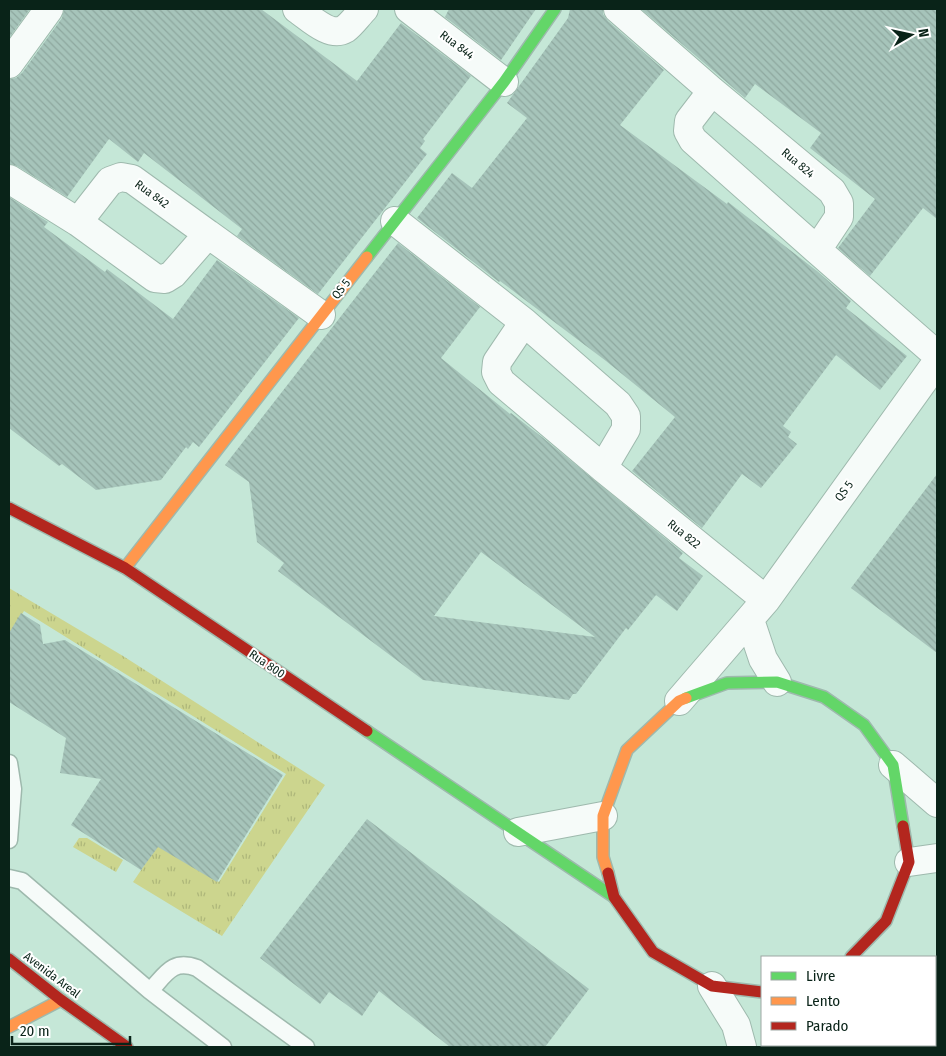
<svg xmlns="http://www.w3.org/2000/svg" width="946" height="1056" viewBox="0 0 946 1056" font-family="'Fira Sans Condensed',sans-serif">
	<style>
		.grass { fill: url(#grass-tufts) }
		.building { fill: url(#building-back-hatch); fill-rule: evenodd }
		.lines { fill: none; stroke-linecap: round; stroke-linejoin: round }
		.lane-casing { stroke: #9eb9ad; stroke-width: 19 }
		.street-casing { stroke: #9eb9ad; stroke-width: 30 }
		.fast-casing { stroke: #9eb9ad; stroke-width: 14 }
		.slow-casing { stroke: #9eb9ad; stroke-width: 14 }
		.jam-casing { stroke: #9eb9ad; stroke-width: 14 }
		.lane { stroke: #f6fbf9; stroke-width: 16 }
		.street { stroke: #f6fbf9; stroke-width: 28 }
		.fast { stroke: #63d668; stroke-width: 11 }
		.slow { stroke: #ff974d; stroke-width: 11 }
		.jam { stroke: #b3261e; stroke-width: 11 }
		.labels { text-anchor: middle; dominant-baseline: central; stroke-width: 4; stroke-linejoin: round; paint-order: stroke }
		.street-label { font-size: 12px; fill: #092318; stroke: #fff }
	</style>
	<defs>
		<pattern id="grass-tufts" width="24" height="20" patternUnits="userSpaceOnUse" patternTransform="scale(1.25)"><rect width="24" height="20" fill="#ccd58e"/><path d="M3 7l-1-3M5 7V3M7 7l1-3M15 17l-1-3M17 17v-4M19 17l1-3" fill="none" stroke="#aeb77a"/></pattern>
		<pattern id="building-back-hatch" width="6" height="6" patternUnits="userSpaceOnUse" patternTransform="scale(1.25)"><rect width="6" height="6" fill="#a6c4ba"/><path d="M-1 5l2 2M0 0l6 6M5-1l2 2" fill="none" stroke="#8ea89f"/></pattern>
	</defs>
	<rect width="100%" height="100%" fill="#c5e7d7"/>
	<!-- grass -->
	<path class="grass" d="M 9,588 L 123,656 L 325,785 L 222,936 L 133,882 L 158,845 L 219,882 L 286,774 L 24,611 L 9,635 Z
		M 79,838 L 87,838 L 123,860 L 116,872 L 73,847 Z"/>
	<!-- building -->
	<path class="building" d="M 9,9 L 30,9 L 9,38 Z
		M 64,9 L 261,9 L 357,81 L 401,23 L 471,76 L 423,139 L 425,141 L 420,148 L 427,154 L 318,294 L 237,236 L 242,229 L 144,153 L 138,162 L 109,139 L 67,197 L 17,166 L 9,164 L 9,79 L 16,78 L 22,73 L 62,18 Z
		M 449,9 L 536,9 L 501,60 L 445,17 Z
		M 570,9 L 603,9 L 603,14 L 608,21 L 664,70 L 620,125 L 727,204 L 728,202 L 817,271 L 851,301 L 846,308 L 907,356 L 880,390 L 836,355 L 783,426 L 791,432 L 788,437 L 797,444 L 761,488 L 742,474 L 702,528 L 632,471 L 675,417 L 606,361 L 500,281 L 499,282 L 417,218 L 452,173 L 472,188 L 527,118 L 507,103 L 568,18 Z
		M 641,9 L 937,9 L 937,219 L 923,208 L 870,276 L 838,248 L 875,199 L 810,148 L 821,133 L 755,84 L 745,98 Z
		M 9,197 L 48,222 L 44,227 L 105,272 L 107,269 L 173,319 L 217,260 L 299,318 L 199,447 L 193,442 L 188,449 L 186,447 L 161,480 L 96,490 L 62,464 L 59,466 L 9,428 Z
		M 398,243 L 480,307 L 441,358 L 510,414 L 511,413 L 542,437 L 683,553 L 679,558 L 703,576 L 677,611 L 656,595 L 628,630 L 626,628 L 576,694 L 573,694 L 569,700 L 423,680 L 278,571 L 284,563 L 257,542 L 249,482 L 225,465 ZM 481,552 L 595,637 L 434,616 Z
		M 937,474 L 937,653 L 851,588 Z
		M 21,613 L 40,625 L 43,644 L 65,640 L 283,775 L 217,882 L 158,847 L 141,870 L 71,825 L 101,779 L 60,773 L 66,738 L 9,702 L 9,633 Z
		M 367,819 L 589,989 L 545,1047 L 450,1047 L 379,991 L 362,1016 L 329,992 L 320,1004 L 260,958 Z"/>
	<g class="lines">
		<!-- lane casing -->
		<g class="lane-casing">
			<path id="lane" d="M 9,763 L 13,789 L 9,840
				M 9,878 L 22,881 L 150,991 L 223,1047
				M 150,991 C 166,974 172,959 197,968 L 306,1047"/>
		</g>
		<!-- street casing -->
		<g class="street-casing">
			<path id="street" d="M 297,9 C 309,17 330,38 345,29 C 352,24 358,15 364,9
				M 409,9 L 504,82
				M 618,9 L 712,91 L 832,191 L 839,203 L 839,217 L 817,250 L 937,355
				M 9,64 L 49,9
				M 712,91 L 689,121 L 688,131 L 693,140 L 817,250
				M 9,179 L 78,222 L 155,278 L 165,279 L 173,274 L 208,234 L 321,315
				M 395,221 L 524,322 L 618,404 L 626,416 L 626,429 L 603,468 L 766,600
				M 78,222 L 110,181 L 121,177 L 132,179 L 208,234
				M 524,322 L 497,362 L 496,372 L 501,382 L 603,468
				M 750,620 L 763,659 L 777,682
				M 679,701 L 766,600 L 937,362
				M 893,765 L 937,803
				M 518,832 L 603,816
				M 909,862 L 937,858
				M 712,986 L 736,1025 L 742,1047
				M 797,1047 L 798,1045"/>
		</g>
		<!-- fast casing -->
		<g class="fast-casing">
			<path id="fast" d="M 367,257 L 504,82 L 555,9
				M 686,698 L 727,683 L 777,682 L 824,697 L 864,725 L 893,765 L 903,826
				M 367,731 L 614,897"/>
		</g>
		<!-- slow casing -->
		<g class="slow-casing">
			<path id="slow" d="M 125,568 L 367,257
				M 608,873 L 603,857 L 603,816 L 627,750 L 679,701 L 686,698
				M 9,1027 L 61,1000"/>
		</g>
		<!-- jam casing -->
		<g class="jam-casing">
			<path id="jam" d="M 9,508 L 125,568 L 367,731
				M 608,873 L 614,897 L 653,952 L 712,986 L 762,992
				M 851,957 L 886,921 L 909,862 L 903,826
				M 9,959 L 61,1000 L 127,1047"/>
		</g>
		<!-- lane -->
		<use href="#lane" class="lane"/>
		<!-- street -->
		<use href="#street" class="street"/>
		<!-- fast -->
		<use href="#fast" class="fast"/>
		<!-- slow -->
		<use href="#slow" class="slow"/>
		<!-- jam -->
		<use href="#jam" class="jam"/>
	</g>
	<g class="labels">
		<!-- street labels -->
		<g class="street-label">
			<text transform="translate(457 45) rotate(37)">Rua 844</text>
			<text transform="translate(798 163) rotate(40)">Rua 824</text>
			<text transform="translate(152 194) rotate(36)">Rua 842</text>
			<text transform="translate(341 289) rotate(-52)">QS 5</text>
			<text transform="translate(844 491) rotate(-54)">QS 5</text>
			<text transform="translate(684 534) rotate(39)">Rua 822</text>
			<text transform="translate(267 664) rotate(34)">Rua 800</text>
			<text transform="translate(52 975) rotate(37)">Avenida Areal</text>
		</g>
	</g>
	<!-- border -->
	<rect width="946" height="1056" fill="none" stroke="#092318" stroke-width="20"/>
	<!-- legend -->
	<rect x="761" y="956" width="175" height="90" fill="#ffffff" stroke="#9da7a3"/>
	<rect x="771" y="972" width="25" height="8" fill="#63d668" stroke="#9da7a3"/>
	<text x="806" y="981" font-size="15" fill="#092318">Livre</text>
	<rect x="771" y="997" width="25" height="8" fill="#ff974d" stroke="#9da7a3"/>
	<text x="806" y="1006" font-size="15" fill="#092318">Lento</text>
	<rect x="771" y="1022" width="25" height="8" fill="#b3261e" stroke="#9da7a3"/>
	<text x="806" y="1031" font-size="15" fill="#092318">Parado</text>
	<!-- north arrow -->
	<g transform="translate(911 35) rotate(81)" stroke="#ffffff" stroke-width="4" paint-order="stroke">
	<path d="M0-4L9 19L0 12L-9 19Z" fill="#092318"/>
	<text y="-8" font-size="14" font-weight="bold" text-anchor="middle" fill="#092318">N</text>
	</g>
	<!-- scale -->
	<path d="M12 1036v8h118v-8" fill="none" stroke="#092318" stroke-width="2.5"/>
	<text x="20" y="1036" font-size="15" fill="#092318" stroke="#ffffff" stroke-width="4" paint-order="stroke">20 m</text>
</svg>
